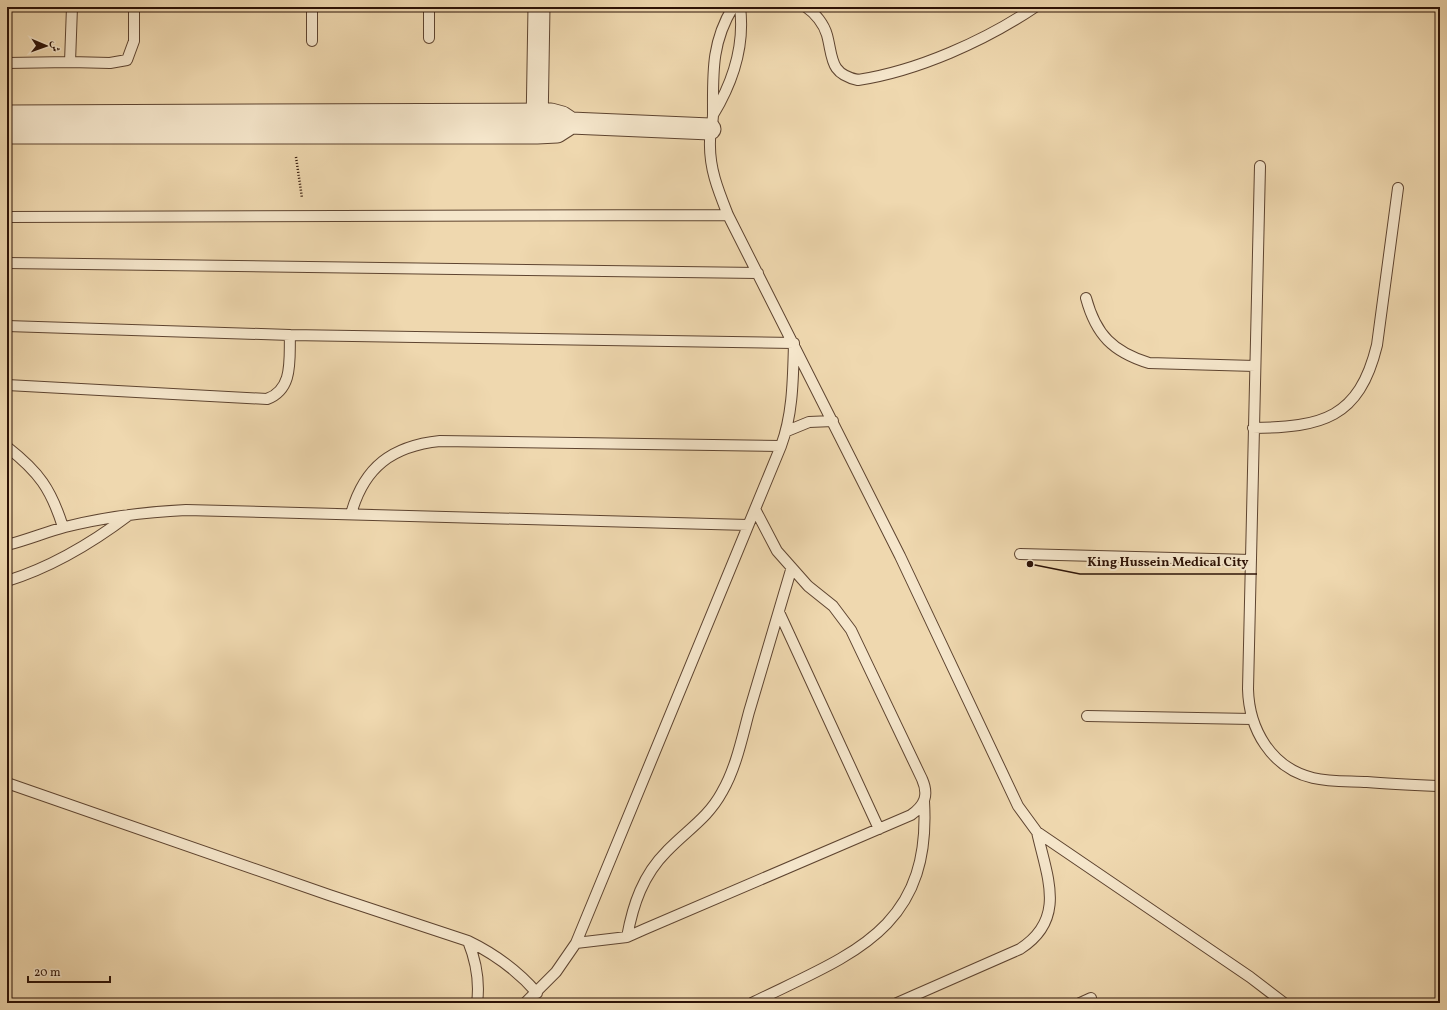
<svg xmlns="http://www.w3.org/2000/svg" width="1447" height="1010" viewBox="0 0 1447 1010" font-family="Vollkorn,Amiri,serif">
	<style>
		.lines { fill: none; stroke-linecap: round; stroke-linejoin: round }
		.service-casing { stroke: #5e4430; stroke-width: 12 }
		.minor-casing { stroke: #5e4430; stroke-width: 23 }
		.path { stroke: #2d1206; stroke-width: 2.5; stroke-dasharray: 1 2; stroke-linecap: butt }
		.service { stroke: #f5e6cb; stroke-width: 10 }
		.minor { stroke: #f5e6cb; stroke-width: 21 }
		.leader { fill: none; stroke: #2d1206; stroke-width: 1.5 }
		.callout-dot { fill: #2d1206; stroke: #f5e6cb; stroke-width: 1.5 }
		.callout-label { font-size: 13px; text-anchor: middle; font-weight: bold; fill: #2d1206; stroke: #f5e6cb; stroke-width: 4; stroke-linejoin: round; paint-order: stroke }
	</style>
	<rect width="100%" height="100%" fill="#efd8af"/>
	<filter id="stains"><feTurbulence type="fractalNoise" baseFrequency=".005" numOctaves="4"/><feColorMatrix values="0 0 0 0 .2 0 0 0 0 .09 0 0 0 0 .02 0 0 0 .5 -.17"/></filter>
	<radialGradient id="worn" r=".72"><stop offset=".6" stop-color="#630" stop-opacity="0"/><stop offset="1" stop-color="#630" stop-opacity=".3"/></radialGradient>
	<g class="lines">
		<!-- service casing -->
		<g class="service-casing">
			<path id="service" d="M 312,7 L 312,41
				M 733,7 C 711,43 713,74 713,114 C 713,123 710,132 710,141 C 709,168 718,190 728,215 L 900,556 L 1018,806 L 1037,832 L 1250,977 L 1284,1003
				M 806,7 C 815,13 824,24 827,35 C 833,57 829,74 858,80 C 917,71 985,41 1035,7
				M 429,38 L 429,7
				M 70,62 L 110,63 L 127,60 L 134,41 L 134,7
				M 7,63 L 70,62 L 72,7
				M 713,115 C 733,82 745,46 740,7
				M 1260,166 L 1248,689 C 1249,729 1271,768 1313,778 C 1330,782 1349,781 1367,782 C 1391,784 1416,785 1440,786
				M 7,217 L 728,215
				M 7,263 L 758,273
				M 1086,298 C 1096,335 1113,352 1149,363 L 1255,366
				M 7,326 L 290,335 L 794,343 C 793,378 793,414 781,446 L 576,943 L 556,972 L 525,1003
				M 7,385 L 267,399 C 294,389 289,359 290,335
				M 1253,428 C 1322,427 1359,419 1377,345 L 1398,188
				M 787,431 L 809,422 L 833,421
				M 7,447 C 39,472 51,489 63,527
				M 351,514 C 364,467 392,446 440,441 L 781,446
				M 7,545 C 27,540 46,532 65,527 C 105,517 145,512 186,510 L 748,525
				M 1020,554 L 1251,560
				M 7,581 C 52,567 92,543 129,515
				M 779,612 L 879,829
				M 1087,716 L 1252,719
				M 7,783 L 329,895 L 468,941 C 495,954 517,970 537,993
				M 627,937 C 633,904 643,875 667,851 C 687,830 708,818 722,792 C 736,768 742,738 749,712 C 763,664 777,617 791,570
				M 468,941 C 476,961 480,981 477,1003
				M 576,943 L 627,937 L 645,929 L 911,815 C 925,805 929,795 922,779 L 851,630 L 833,606 L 808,586 L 777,551 L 755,509
				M 752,1003 C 849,955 932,931 924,801
				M 897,1003 L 1020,949 C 1067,919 1047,877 1037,832
				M 1080,1003 L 1091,998"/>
		</g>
		<!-- minor casing -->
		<g class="minor-casing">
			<path id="minor" d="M 7,116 L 551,114 L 562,117 L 571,123 L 710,129
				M 537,127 L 539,7
				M 7,133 L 537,133 L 557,132 L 571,123"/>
		</g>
		<!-- path -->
		<path class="path" d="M 296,157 L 302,198"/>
		<!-- service -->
		<use href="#service" class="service"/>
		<!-- minor -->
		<use href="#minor" class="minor"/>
	</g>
	<!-- callouts -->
	<path class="leader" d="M1030 564L1080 574H1257"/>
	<circle class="callout-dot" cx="1030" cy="564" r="4"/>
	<g class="callout-label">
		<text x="1168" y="566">King Hussein Medical City</text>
	</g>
	<!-- margin -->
	<rect width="1447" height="1010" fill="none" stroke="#efd8af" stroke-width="24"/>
	<rect x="8" y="8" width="1431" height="994" fill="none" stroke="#2d1206" stroke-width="2"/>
	<rect x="12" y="12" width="1423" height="986" fill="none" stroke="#2d1206"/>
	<!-- north arrow -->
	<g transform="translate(46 46) rotate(92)" stroke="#f5e6cb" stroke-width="3" paint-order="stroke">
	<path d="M0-3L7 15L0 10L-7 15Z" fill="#2d1206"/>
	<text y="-6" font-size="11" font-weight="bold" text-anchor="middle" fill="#2d1206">ش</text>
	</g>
	<!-- scale -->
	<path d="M28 976v6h82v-6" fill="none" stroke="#2d1206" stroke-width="2"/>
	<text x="34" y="976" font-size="12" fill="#2d1206" stroke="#f5e6cb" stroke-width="3" paint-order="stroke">20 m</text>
	<rect width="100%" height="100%" filter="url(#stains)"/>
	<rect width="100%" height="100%" fill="url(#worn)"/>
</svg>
